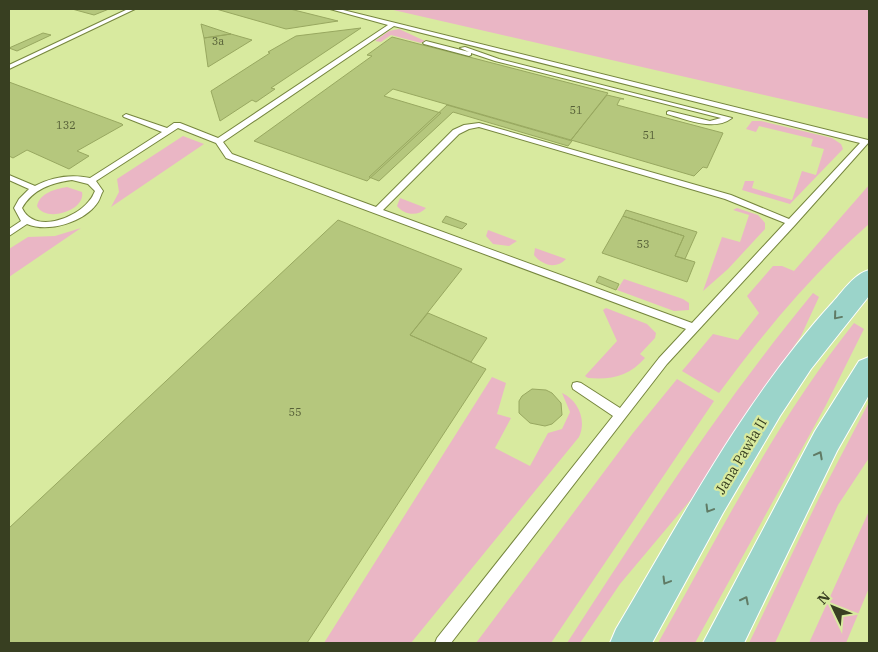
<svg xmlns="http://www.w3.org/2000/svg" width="878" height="652" viewBox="0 0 878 652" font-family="'IBM Plex Serif',serif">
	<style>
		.green { fill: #eab6c5 }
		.building { fill: #b5c77d; stroke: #98a860 }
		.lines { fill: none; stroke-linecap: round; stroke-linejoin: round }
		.lane-casing { stroke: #76863e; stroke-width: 2 }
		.primary-casing { stroke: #fff; stroke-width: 2 }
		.lane { fill: #fff; fill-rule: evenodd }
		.primary { fill: #9bd4ca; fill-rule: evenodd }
		.oneway { stroke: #607b65 }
		.labels { text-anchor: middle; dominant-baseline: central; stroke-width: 4.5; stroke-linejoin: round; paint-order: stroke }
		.number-label { font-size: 11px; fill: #576138 }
		.street-label { font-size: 14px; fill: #383f21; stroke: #d8ea9f }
	</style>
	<rect width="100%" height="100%" fill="#d8ea9f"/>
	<!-- green -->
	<path class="green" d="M 389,9 L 869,9 L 869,119 Z
		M 399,29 L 425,41 L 421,43 L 391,35 L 381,42 L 375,41 L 389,31 Z
		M 752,121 L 761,121 L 832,138 L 841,144 L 843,149 L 790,204 L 742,190 L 745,181 L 754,181 L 752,188 L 792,200 L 802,171 L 816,175 L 824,149 L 811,146 L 813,139 L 759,126 L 756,132 L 746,129 Z
		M 183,136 L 204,144 L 111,207 L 119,192 L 117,179 Z
		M 869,185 L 869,224 C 812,274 764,332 719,393 L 682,371 L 713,334 L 738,340 L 759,313 L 747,296 L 773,266 L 782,266 L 794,271 Z
		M 67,187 L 82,192 C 86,211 45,223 37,206 C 40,193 55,189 67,187 Z
		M 400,198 L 426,208 C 418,217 404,215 397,206 Z
		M 737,208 L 758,215 L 765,223 L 765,229 L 728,269 L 703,291 L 722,237 L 740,242 L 749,215 L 733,210 Z
		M 81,228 L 9,277 L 9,249 L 28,237 L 55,236 Z
		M 488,230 L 517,241 L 509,246 L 493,244 L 486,236 Z
		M 535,248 L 566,259 C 556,270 542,265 534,255 Z
		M 624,279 L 683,299 L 689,303 L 689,310 L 674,311 L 617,290 Z
		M 813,293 L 819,297 L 801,336 L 693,497 L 620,584 L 580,643 L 567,643 C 644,524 722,403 813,293 Z
		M 606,308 L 647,324 L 656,333 L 655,338 L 640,354 L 645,358 C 629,376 612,380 588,378 L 585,376 L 617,341 L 603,310 Z
		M 854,323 L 864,329 L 826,405 L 695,643 L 658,643 C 719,535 776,421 854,323 Z
		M 492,377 L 506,383 L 497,414 L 511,418 L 495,448 L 530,466 L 548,433 L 562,429 L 570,412 L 562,393 C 578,400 587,420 579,437 L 411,643 L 324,643 Z
		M 677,379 L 714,401 L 551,643 L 476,643 L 633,433 Z
		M 869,402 L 869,458 L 838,505 L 775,643 L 749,643 L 820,496 Z
		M 869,511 L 869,588 L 846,643 L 809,643 Z"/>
	<!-- building -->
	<path class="building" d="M 72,9 L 109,9 L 94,15 Z
		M 216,9 L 290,9 L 338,21 L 286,29 Z
		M 201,24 L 231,34 L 204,38 Z
		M 361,28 L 271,88 L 275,89 L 256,102 L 252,100 L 220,121 L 211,91 L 270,53 L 268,52 L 296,36 Z
		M 43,33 L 51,35 L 17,51 L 9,48 Z
		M 231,34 L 252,40 L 208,67 L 204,38 Z
		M 392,37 L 608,93 L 571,140 L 393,89 L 384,96 L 441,113 L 367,181 L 254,141 L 372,56 L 367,55 Z
		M 9,82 L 122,124 L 123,125 L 77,151 L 89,156 L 69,169 L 27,150 L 13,158 L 9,156 Z
		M 607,95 L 624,99 L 620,99 L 617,105 L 723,133 L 707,168 L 703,167 L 694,176 L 571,140 Z
		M 447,105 L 572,141 L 568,146 L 453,112 L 379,181 L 369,177 Z
		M 626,210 L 697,232 L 685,259 L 675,256 L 684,236 L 623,216 Z
		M 446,216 L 467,224 L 462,229 L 442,222 Z
		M 623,216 L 684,236 L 675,256 L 695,262 L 687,282 L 602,253 Z
		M 338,220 L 462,269 L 410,335 L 486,369 L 307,643 L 9,643 L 9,528 Z
		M 599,276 L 619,284 L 616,290 L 596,282 Z
		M 428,313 L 487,338 L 471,362 L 410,335 Z
		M 532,389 L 546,390 L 552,393 L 561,403 L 562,415 L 552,424 L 545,426 L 530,423 L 519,413 L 519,401 L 522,396 Z"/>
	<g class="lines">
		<!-- lane casing -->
		<g class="lane-casing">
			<path id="lane" d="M 128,9 L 135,9 L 9,69 L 9,65 Z
				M 330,9 L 339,9 L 868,140 L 869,142 L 795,225 L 667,364 L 451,643 L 435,643 L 437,638 L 613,416 L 573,389 L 572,386 L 573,383 L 577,382 L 581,383 L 620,408 L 659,358 L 686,329 L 226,158 L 216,143 L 178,128 L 96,181 L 103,191 C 101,194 100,199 98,202 C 85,222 49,233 27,224 L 9,236 L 9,229 L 21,221 L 14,208 L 19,199 L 29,189 L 9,180 L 9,175 L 35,186 C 52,177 71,174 90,178 L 162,132 L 124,117 L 123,116 L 126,114 L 167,128 L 174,123 L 180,123 L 218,138 L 388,25 ZM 394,26 L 860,143 L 789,219 L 731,195 L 479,123 L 464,125 L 453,130 L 376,207 L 232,154 L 223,142 ZM 479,127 L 725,199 L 785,223 L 692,323 L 383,210 L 459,134 L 469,129 ZM 72,180 L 88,184 L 95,191 C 93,195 92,198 89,201 C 75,219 34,234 22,208 C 33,189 51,183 72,180 Z
				M 426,41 L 469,52 L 460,48 L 465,47 L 499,59 L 732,118 C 714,132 686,119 667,114 L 667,112 L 669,111 L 710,121 L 721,118 L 495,61 L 471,53 L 471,55 L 469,56 L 424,44 L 423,43 Z"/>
		</g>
		<!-- primary casing -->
		<g class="primary-casing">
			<path id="primary" d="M 869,270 L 869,296 L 811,369 L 780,416 L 723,513 L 652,643 L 610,643 L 616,629 C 682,518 745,398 833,302 C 843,291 854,274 869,270 Z
				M 869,357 L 869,395 L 837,451 L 744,643 L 703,643 L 815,431 L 859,361 Z"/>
		</g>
		<!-- lane -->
		<use href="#lane" class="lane"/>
		<!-- primary -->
		<use href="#primary" class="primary"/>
	</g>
	<!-- one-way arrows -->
	<defs><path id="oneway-chevron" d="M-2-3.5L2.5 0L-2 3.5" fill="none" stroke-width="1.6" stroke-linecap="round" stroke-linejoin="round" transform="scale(1.25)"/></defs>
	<g class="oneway">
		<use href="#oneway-chevron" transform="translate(837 316) rotate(130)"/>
		<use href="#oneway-chevron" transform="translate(819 455) rotate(-62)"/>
		<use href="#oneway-chevron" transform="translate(709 509) rotate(121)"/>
		<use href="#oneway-chevron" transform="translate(666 581) rotate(121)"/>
		<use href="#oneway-chevron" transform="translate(745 600) rotate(-63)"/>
	</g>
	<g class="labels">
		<!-- number labels -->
		<g class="number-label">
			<text x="218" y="41">3a</text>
			<text x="576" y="110">51</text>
			<text x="66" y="125">132</text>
			<text x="649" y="135">51</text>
			<text x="643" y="244">53</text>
			<text x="295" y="412">55</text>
		</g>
		<!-- street labels -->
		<g class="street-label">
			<text transform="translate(741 456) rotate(-59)">Jana Pawła II</text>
		</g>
	</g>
	<!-- border -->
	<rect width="878" height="652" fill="none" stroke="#383f21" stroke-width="20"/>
	<!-- north arrow -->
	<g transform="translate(833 607) rotate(313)" stroke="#d8ea9f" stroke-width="4" paint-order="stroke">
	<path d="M0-4L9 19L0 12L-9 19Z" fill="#383f21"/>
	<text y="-8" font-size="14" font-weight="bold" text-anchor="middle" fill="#383f21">N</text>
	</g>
</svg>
